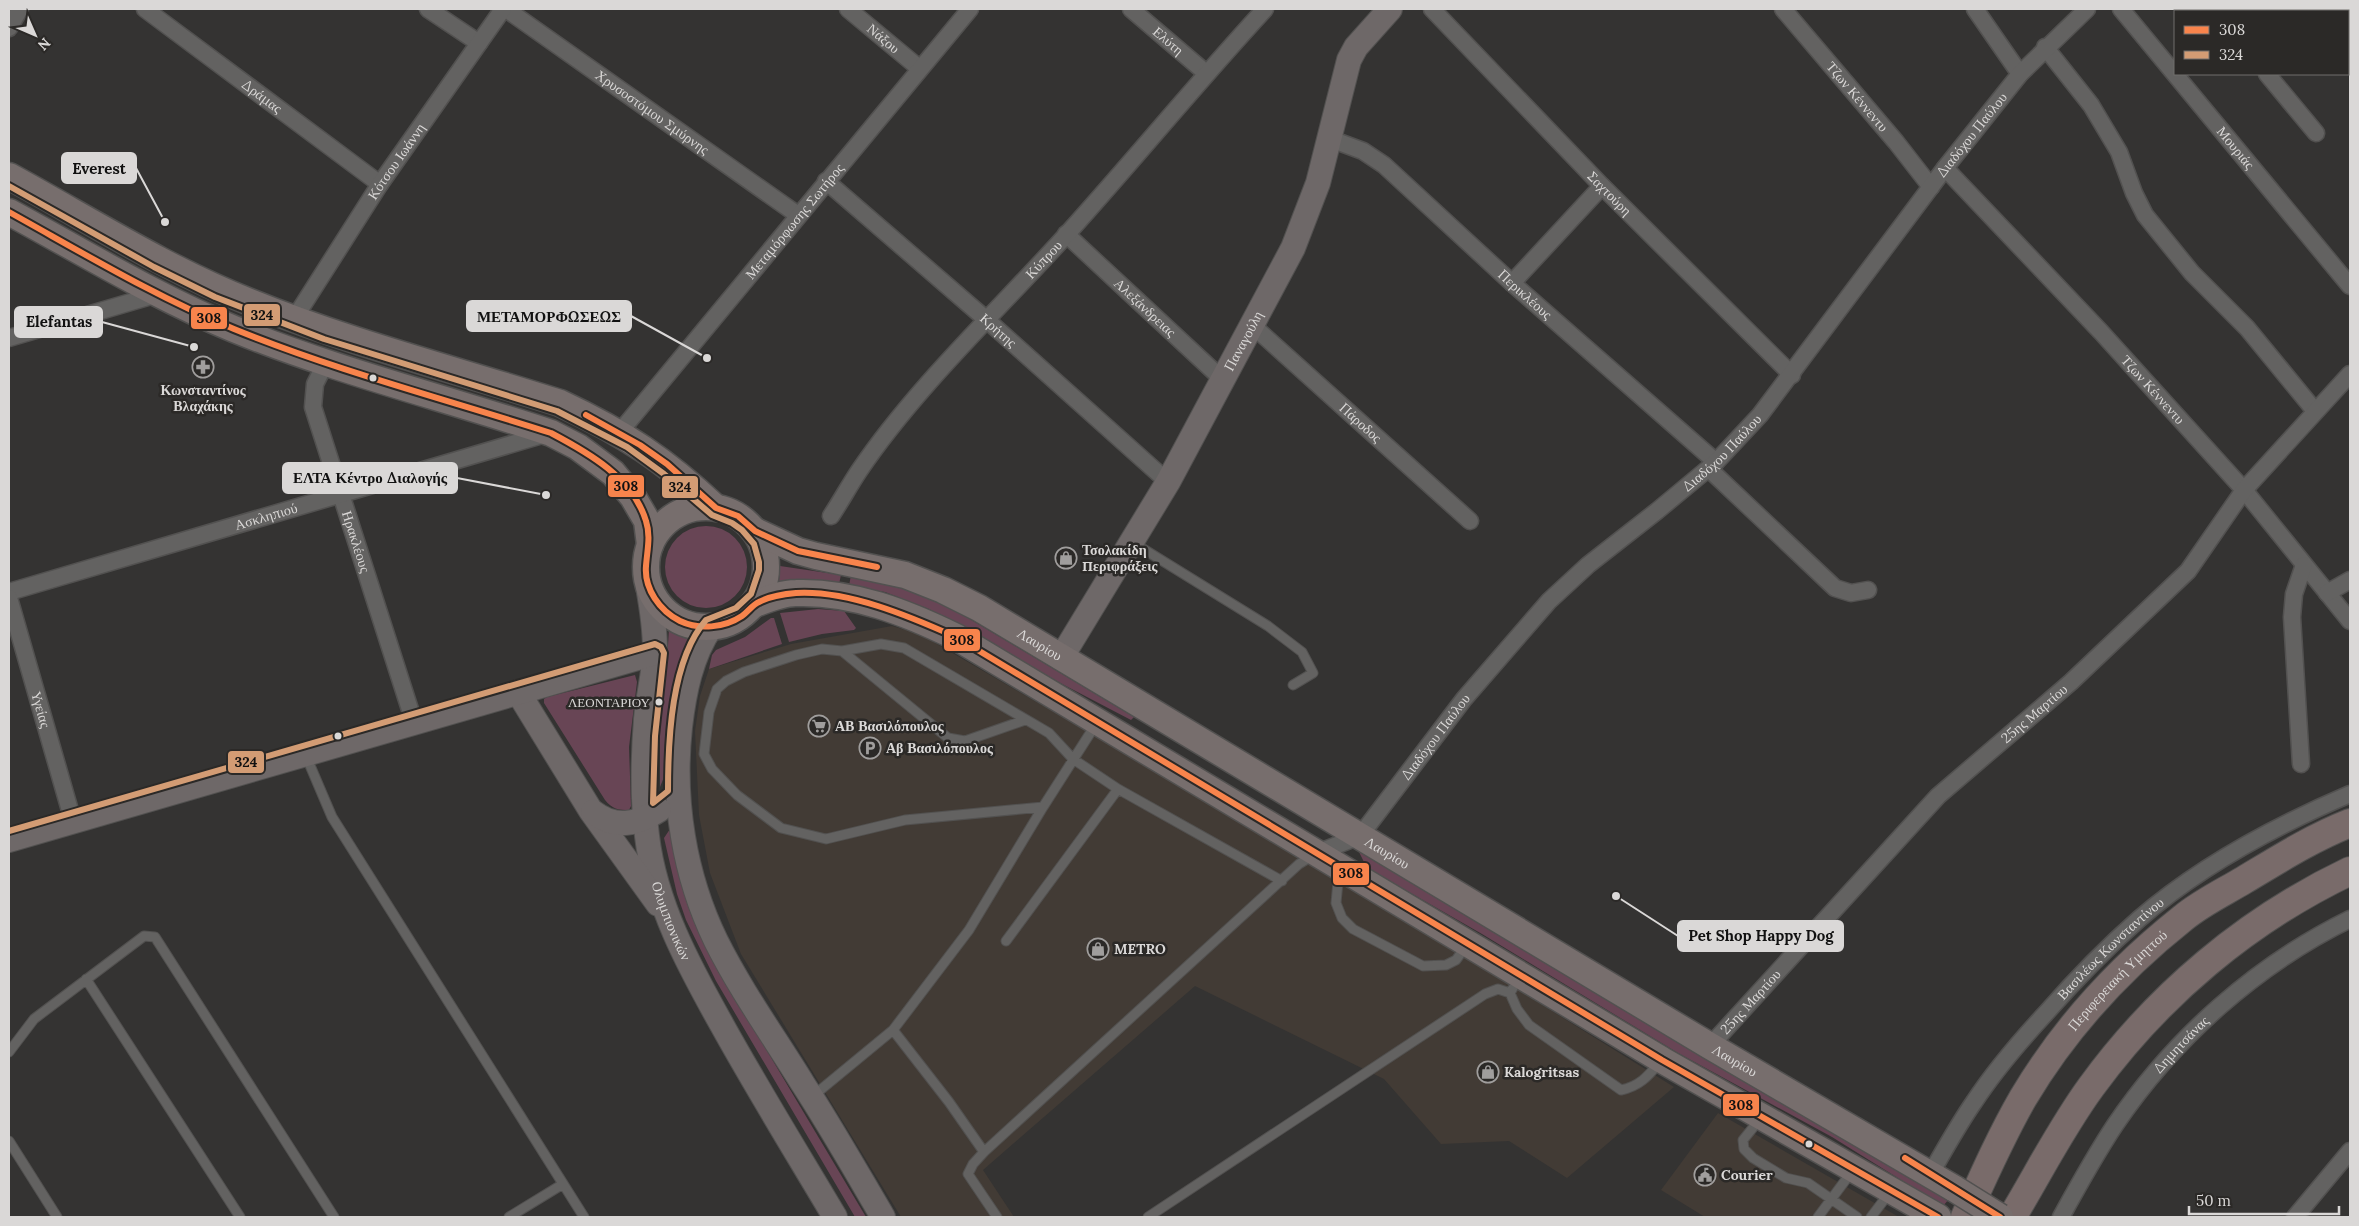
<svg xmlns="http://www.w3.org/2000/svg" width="2359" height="1226" viewBox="0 0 2359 1226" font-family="Lora,serif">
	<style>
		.built { fill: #423b35 }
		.green { fill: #684555 }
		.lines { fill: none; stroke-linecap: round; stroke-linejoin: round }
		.lane-casing { stroke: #525150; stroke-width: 11 }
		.street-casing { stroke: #525150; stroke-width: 19 }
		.secondary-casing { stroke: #525150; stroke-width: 26 }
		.primary-casing { stroke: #525150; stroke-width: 29 }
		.highway-casing { stroke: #525150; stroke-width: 30 }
		.lane { stroke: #636261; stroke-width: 9 }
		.street { stroke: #636261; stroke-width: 16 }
		.secondary { stroke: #6e6868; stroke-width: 24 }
		.primary { stroke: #776e6d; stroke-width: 26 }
		.highway { stroke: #796b6a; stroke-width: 28 }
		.primary-bridge-casing { stroke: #525150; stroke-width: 29; stroke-linecap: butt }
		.primary-bridge { stroke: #776e6d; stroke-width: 26 }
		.bus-1-casing { stroke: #2b2927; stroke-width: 10 }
		.bus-2-casing { stroke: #2b2927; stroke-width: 10 }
		.bus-1 { stroke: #f8844c; stroke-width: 6 }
		.bus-2 { stroke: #d39c74; stroke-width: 6 }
		.bus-dot { fill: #dad8d7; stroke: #2b2927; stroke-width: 2 }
		.labels { text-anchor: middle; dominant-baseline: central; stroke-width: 5; stroke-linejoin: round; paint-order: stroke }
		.bus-label { font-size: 13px; fill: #dad8d7; stroke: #2b2927; text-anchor: end }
		.street-label { font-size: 14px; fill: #dad8d7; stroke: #2b2927 }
		.poi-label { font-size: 14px; font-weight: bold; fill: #dad8d7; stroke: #2b2927; text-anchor: start }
		.leader { fill: none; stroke: #dad8d7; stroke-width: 2 }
		.callout-dot { fill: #dad8d7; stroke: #2b2927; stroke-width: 2 }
		.callout { fill: #dad8d7; stroke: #dad8d7; stroke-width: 2 }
		.callout-label { font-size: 15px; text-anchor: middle; font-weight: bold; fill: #111 }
		.line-badge { stroke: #2b2927; stroke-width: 2 }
		.pale-badge-label { font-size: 14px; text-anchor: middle; font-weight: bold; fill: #111 }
	</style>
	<rect width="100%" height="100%" fill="#343332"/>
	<!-- built -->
	<path class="built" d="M 892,626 L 920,634 L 1117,749 L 1470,960 L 1674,1087 L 1567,1178 L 1509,1141 L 1441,1144 L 1384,1079 L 1195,986 L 983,1170 L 1014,1217 L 901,1217 L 741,954 L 710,873 L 699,815 L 695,731 L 700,696 L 709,669 L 791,644 Z
		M 1718,1113 L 1899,1217 L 1705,1217 L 1661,1190 Z"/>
	<!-- green -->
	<path class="green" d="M665 567a41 41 0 1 1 82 0a41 41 0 1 1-82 0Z
		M 780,566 L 841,575 L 839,584 L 779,582 Z
		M 851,575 L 913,590 L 958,612 L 1134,717 L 1131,720 L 1064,685 L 929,609 L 885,592 L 849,586 Z
		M 818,609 L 844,611 L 856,628 L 854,630 L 822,634 L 789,642 L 780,613 Z
		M 771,618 L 774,618 L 782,644 L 709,669 L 712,655 L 716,650 L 745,637 Z
		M 669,629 L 690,637 L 677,675 L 666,772 L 660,787 L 660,714 L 666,676 Z
		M 635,675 L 637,682 L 629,747 L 631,806 L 629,810 C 618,810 612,809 605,800 L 544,703 L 544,699 L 547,697 Z
		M 670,829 L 677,869 L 686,893 L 723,977 L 866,1217 L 855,1217 L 716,981 L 686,920 L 677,894 L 664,838 Z
		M 1357,848 L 1683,1045 L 1766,1088 L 1949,1199 L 1943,1206 L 1832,1137 L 1678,1053 L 1482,934 L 1367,868 Z"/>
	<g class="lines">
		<!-- lane casing -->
		<g class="lane-casing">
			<path id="lane" d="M 1132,542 L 1268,626 L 1302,652 L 1313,673 L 1293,685
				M 842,651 L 948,738 L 965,741 L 1025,720
				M 306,756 L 332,817 L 584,1217
				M 1043,807 L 905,820 L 826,839 L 781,828 L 737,795 L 712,769 L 704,754 L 709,712 L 717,689 L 726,681 L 744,672 L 796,655 L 822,649 L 842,651 L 881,644 L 904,648 L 1049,733 L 1073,759 L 1118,789 L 1282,881
				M 1339,871 L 1336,903 L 1342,918 L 1353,929 L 1423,966 L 1446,965 L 1456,960 L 1466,946
				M 1006,941 L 1118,789
				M 86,979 L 240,1217
				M 1513,988 L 1510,993 L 1517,1009 L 1529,1025 L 1621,1090 C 1640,1086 1648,1076 1661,1061
				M 893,1030 L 949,1102 L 984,1152 L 973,1164 L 968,1174 L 997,1217
				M 9,1052 L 34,1019 L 144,936 L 155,937 L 334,1217
				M 813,1096 L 893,1030 L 969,930 L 1043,807 L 1096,724
				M 1760,1119 L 1743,1140 L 1744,1149 L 1753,1158 L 1786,1178 L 1808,1183 L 1857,1217
				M 9,1141 L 57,1217
				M 984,1152 L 1299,864 L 1312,856
				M 509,1217 L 563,1184
				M 1148,1217 L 1485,994 L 1498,989 L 1510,993
				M 1818,1217 L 1853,1170
				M 1871,1217 L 1890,1192"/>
		</g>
		<!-- street casing -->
		<g class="street-casing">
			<g id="street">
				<path id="s1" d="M 145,9 L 380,184"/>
				<path d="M 428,9 L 479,43"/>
				<path id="s2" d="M 506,9 L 798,215"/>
				<path id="s3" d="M 848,9 L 919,68"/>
				<path id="s4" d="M 1131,9 L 1206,73"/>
				<path id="s5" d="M 1432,9 L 1602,186 L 1792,375"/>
				<path id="s6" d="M 1783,9 L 1896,142 L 1931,187"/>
				<path d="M 1975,9 L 2020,74"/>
				<path id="s7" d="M 2121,9 L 2350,286"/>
				<path d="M 2215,9 L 2217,11"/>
				<path d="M 9,28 L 20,9"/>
				<path d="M 2045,47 L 2091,105 L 2119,152 L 2134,193 L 2145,215 L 2192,273 L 2247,328 L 2315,411"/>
				<path d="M 2267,74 L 2316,133"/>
				<path id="s8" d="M 1328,138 L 1363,151 L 1384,165 L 1512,283 L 1716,462"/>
				<path id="s9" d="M 1945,168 L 2101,332 L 2244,490 L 2350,621"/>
				<path id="s10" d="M 826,181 L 988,321 L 1168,482"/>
				<path id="s11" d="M 1066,234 L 1222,379"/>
				<path d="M 1512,283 L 1602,186"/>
				<path id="s12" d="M 294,319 L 380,184 L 503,9"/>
				<path id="s13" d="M 1252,325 L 1470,521"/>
				<path d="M 9,338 L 158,294"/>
				<path id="s14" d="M 326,362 L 315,384 L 313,407 L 414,722"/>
				<path id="s15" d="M 619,433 L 970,9"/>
				<path d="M 1709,469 L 1835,588 L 1851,593 L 1868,590"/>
				<path id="s16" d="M 831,516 C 841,501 849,486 859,471 C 913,391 992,316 1058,244 C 1128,167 1194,86 1265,9"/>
				<path id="s17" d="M 9,592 L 549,433"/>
				<path d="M 2327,593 L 2350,580"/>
				<path id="s18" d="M 9,598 L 73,821"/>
				<path d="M 2301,764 L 2292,617 L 2294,594 L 2304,565"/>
				<path id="s19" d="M 1317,853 L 1360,836 L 1464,699 L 1549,601 L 1588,565 L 1657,511 L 1716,462 L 1760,415 L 1945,168 L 2020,74 L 2087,9"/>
				<path id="s20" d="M 1710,1046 L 1938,796 L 2071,682 L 2188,571 L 2244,490 L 2350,374"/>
				<path id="s21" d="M 1931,1173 C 1945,1149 1958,1125 1974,1102 C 1995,1070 2020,1041 2046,1013 C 2075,980 2106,948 2139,919 C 2201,865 2275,826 2350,794"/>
				<path id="s22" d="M 2061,1217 C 2078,1186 2095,1155 2115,1125 C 2174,1038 2256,965 2350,919"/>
				<path d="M 2295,1217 L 2350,1151"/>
			</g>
		</g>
		<!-- secondary casing -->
		<g class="secondary-casing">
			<g id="secondary">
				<path id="s23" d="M 648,587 C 652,609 655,629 655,651 C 654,674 648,696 646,719 C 643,757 642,797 647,836 C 655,904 689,966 722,1025 C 758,1090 797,1153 835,1217"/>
				<path d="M 711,627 C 691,656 684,693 680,727 C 672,800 684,875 716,941 C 741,991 774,1037 803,1084 C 831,1127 857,1173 883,1217"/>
				<path id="s24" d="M 1061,658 L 1168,482 L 1293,248 L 1318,183 L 1349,60 L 1356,47 L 1390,9"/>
				<path d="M 518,692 L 591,811 L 658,904"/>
				<path d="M 593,812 C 615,829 636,825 659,810"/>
				<path d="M 9,840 L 655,653"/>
			</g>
		</g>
		<!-- primary casing -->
		<g class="primary-casing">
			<g id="primary">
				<path d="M 9,176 C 88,219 166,269 250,302 C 351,343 457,370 560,403 C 624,433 665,460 716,508"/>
				<path d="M 9,212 C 83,252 156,297 234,329 C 337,371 446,398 551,433 L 578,447 L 613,473 L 633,497 L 647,521 L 650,545"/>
				<circle cx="706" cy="567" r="60"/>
				<path id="s25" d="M 755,531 L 798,551 L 816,556 L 905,575 L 943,590 L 979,608 L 1710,1046 L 1955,1189"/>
				<path d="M 755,604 C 768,599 782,593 796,593 C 852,591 907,613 956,637 L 1662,1060 L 1938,1217"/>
			</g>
		</g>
		<!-- highway casing -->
		<g class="highway-casing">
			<g id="highway">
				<path id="s26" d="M 1965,1217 C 1983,1177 2001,1136 2023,1098 C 2064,1029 2120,968 2183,918 C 2201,903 2224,892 2244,880 C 2279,859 2312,838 2350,823"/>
				<path d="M 2012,1217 C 2038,1174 2061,1128 2091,1087 C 2158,995 2247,920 2350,871"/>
			</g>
		</g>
		<!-- lane -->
		<use href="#lane" class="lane"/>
		<!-- street -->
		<use href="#street" class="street"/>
		<!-- secondary -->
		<use href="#secondary" class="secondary"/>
		<!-- primary -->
		<use href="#primary" class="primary"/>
		<!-- highway -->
		<use href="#highway" class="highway"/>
		<!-- primary-bridge casing -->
		<g class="primary-bridge-casing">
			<path id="primary-bridge" d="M 1955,1189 L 2000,1217"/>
		</g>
		<!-- primary-bridge -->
		<use href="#primary-bridge" class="primary-bridge"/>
		<!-- bus-1 casing -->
		<g class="bus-1-casing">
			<path id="bus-1" d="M 9,212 C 83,253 156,297 234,329 C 337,371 445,399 551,433 C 589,453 633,478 646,521 C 651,536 647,551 646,566 C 644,589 660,611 680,621 C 699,630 724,628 742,616 C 748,612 752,605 759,602 C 770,596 784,594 796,593 C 848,590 909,616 956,637 L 1662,1060 L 1938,1217
				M 586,415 L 640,445 L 667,464 L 716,508 L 738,516 L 755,531 L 798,551 L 877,567
				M 1905,1158 L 2000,1217"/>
		</g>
		<!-- bus-2 casing -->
		<g class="bus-2-casing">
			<path id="bus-2" d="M 9,186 L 154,267 L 215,297 L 324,339 L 557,411 L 627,447 L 664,474 L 712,515 L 732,523 L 742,530 L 754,544 L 759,562 L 759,570 L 751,594 L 736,608 L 706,620 C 671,660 668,740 668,791 L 653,803 L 655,736 L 664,653 L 661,647 L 655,644 L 9,831"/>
		</g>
		<!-- bus-1 -->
		<use href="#bus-1" class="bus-1"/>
		<!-- bus-2 -->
		<use href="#bus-2" class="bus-2"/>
	</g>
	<!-- icons -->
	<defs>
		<g id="pharmacy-ring" transform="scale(1.125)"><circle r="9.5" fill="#2b2927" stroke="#a09e9d" stroke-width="1.5"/><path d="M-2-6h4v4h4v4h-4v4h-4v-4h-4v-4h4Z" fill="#a09e9d"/></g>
		<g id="shop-ring" transform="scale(1.125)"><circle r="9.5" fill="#2b2927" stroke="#a09e9d" stroke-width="1.5"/><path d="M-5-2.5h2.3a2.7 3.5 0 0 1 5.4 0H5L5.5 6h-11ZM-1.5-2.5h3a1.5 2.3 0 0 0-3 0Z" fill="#a09e9d"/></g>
		<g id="supermarket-ring" transform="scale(1.125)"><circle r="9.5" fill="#2b2927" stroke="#a09e9d" stroke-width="1.5"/><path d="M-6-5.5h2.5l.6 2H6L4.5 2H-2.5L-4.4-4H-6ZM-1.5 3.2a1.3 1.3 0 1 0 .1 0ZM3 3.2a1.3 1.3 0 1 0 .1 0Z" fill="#a09e9d"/></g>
		<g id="parking-ring" transform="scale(1.125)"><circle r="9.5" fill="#2b2927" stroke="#a09e9d" stroke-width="1.5"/><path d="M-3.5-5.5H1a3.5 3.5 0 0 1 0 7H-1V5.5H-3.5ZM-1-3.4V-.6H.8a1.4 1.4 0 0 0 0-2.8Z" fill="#a09e9d"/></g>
		<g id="civic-ring" transform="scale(1.125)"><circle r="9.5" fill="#2b2927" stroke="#a09e9d" stroke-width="1.5"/><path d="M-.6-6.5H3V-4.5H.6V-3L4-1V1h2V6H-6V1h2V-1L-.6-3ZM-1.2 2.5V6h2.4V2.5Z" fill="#a09e9d"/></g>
	</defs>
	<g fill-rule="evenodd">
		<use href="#pharmacy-ring" x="203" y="367"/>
		<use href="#shop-ring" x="1066" y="558"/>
		<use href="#supermarket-ring" x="819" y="726"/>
		<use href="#parking-ring" x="870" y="748"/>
		<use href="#shop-ring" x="1098" y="949"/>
		<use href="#shop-ring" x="1488" y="1072"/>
		<use href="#civic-ring" x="1705" y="1175"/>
	</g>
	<!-- markers -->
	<g class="bus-dot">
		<circle cx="373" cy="378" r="4.5"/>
		<circle cx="659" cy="702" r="4.5"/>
		<circle cx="338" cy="736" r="4.5"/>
		<circle cx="1809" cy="1144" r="4.5"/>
	</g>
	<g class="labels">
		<!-- bus labels -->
		<g class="bus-label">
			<text x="650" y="702">ΛΕΟΝΤΑΡΙΟΥ</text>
		</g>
		<!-- street labels -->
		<g class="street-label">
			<text stroke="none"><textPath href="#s3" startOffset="46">Νάξου</textPath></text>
			<text stroke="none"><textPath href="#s4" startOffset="49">Ελύτη</textPath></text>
			<text stroke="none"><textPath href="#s1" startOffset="146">Δράμας</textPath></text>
			<text stroke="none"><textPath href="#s6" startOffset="115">Τζων Κέννεντυ</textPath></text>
			<text stroke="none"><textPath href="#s2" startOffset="179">Χρυσοστόμου Σμύρνης</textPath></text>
			<text stroke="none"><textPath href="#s19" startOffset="981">Διαδόχου Παύλου</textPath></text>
			<text stroke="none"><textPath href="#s7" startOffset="180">Μουριάς</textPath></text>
			<text stroke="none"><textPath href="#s12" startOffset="188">Κότσου Ιωάννη</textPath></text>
			<text stroke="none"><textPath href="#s5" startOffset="256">Σαχτούρη</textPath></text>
			<text stroke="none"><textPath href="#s15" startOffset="275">Μεταμόρφωσης Σωτήρος</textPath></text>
			<text stroke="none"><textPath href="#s16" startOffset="334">Κύπρου</textPath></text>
			<text stroke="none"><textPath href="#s8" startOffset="254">Περικλέους</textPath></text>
			<text stroke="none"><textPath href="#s11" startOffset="108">Αλεξάνδρειας</textPath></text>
			<text stroke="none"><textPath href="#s10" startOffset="228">Κρήτης</textPath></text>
			<text stroke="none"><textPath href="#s24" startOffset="366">Παναγούλη</textPath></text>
			<text stroke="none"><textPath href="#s9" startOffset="304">Τζων Κέννεντυ</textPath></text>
			<text stroke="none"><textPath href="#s13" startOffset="146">Πάροδος</textPath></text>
			<text stroke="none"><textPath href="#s19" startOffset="576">Διαδόχου Παύλου</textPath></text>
			<text stroke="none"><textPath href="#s17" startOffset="268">Ασκληπιού</textPath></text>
			<text stroke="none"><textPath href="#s14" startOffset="189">Ηρακλέους</textPath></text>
			<text stroke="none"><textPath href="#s25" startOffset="309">Λαυρίου</textPath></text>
			<text stroke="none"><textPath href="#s18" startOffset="116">Υγείας</textPath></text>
			<text stroke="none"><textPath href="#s20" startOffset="465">25ης Μαρτίου</textPath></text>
			<text stroke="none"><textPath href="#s19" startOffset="171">Διαδόχου Παύλου</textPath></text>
			<text stroke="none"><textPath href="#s25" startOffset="714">Λαυρίου</textPath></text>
			<text stroke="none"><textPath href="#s23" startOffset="339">Ολυμπιονικών</textPath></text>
			<text stroke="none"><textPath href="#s21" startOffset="289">Βασιλέως Κωνσταντίνου</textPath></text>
			<text stroke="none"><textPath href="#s26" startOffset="284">Περιφερειακή Υμηττού</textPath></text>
			<text stroke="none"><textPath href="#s20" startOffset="60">25ης Μαρτίου</textPath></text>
			<text stroke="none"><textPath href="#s22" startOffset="211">Δημητσάνας</textPath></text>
			<text stroke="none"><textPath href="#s25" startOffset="1119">Λαυρίου</textPath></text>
		</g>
		<!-- poi labels -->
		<g class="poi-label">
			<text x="203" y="390" text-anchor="middle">Κωνσταντίνος<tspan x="203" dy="16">Βλαχάκης</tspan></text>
			<text x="1082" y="550">Τσολακίδη<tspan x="1082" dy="16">Περιφράξεις</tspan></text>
			<text x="835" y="726">ΑΒ Βασιλόπουλος</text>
			<text x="886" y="748">Αβ Βασιλόπουλος</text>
			<text x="1114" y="949">METRO</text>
			<text x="1504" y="1072">Kalogritsas</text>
			<text x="1721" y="1175">Courier</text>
		</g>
	</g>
	<!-- callouts -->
	<path class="leader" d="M165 222L136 168M707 358L631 316M194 347L102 322M546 495L457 478M1616 896L1678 936"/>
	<g class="callout-dot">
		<circle cx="165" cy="222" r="5"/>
		<circle cx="707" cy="358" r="5"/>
		<circle cx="194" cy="347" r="5"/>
		<circle cx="546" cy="495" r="5"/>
		<circle cx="1616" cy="896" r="5"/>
	</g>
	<g class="callout">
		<rect x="62" y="153" width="74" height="30" rx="5"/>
		<rect x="467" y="301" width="164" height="30" rx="5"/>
		<rect x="15" y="307" width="87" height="30" rx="5"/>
		<rect x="283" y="463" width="174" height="30" rx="5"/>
		<rect x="1678" y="921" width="165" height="30" rx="5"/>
	</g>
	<g class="callout-label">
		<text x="99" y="174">Everest</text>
		<text x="549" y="322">ΜΕΤΑΜΟΡΦΩΣΕΩΣ</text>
		<text x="59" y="327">Elefantas</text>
		<text x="370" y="483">ΕΛΤΑ Κέντρο Διαλογής</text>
		<text x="1761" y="941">Pet Shop Happy Dog</text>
	</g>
	<g class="line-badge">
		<rect x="243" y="303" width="38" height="24" rx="5" fill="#d39c74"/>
		<rect x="190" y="306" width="38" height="24" rx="5" fill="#f8844c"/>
		<rect x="607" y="474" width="38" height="24" rx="5" fill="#f8844c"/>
		<rect x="661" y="475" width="38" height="24" rx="5" fill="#d39c74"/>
		<rect x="943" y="628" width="38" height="24" rx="5" fill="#f8844c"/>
		<rect x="227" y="750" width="38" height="24" rx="5" fill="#d39c74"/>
		<rect x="1332" y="862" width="38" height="24" rx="5" fill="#f8844c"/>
		<rect x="1722" y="1093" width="38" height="24" rx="5" fill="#f8844c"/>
	</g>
	<g class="pale-badge-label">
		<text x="262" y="320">324</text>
		<text x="209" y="323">308</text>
		<text x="626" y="491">308</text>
		<text x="680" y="492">324</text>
		<text x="962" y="645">308</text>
		<text x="246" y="767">324</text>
		<text x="1351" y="878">308</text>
		<text x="1741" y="1110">308</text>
	</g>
	<!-- border -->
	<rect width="2359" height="1226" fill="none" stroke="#dad8d7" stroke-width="20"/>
	<!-- legend -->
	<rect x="2174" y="10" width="175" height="65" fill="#2b2927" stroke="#716f6d"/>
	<rect x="2184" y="26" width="25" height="8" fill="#f8844c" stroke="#716f6d"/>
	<text x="2219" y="35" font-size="15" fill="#dad8d7">308</text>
	<rect x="2184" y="51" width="25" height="8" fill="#d39c74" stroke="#716f6d"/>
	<text x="2219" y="60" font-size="15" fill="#dad8d7">324</text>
	<!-- north arrow -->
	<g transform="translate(35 35) rotate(135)" stroke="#2b2927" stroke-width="4" paint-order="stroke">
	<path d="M0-4L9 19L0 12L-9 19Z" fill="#dad8d7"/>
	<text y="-8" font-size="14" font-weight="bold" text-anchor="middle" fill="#dad8d7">N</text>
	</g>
	<!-- scale -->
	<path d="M2189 1206v8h150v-8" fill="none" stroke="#dad8d7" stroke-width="2.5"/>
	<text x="2196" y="1206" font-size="15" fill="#dad8d7" stroke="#2b2927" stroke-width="4" paint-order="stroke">50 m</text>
</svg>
